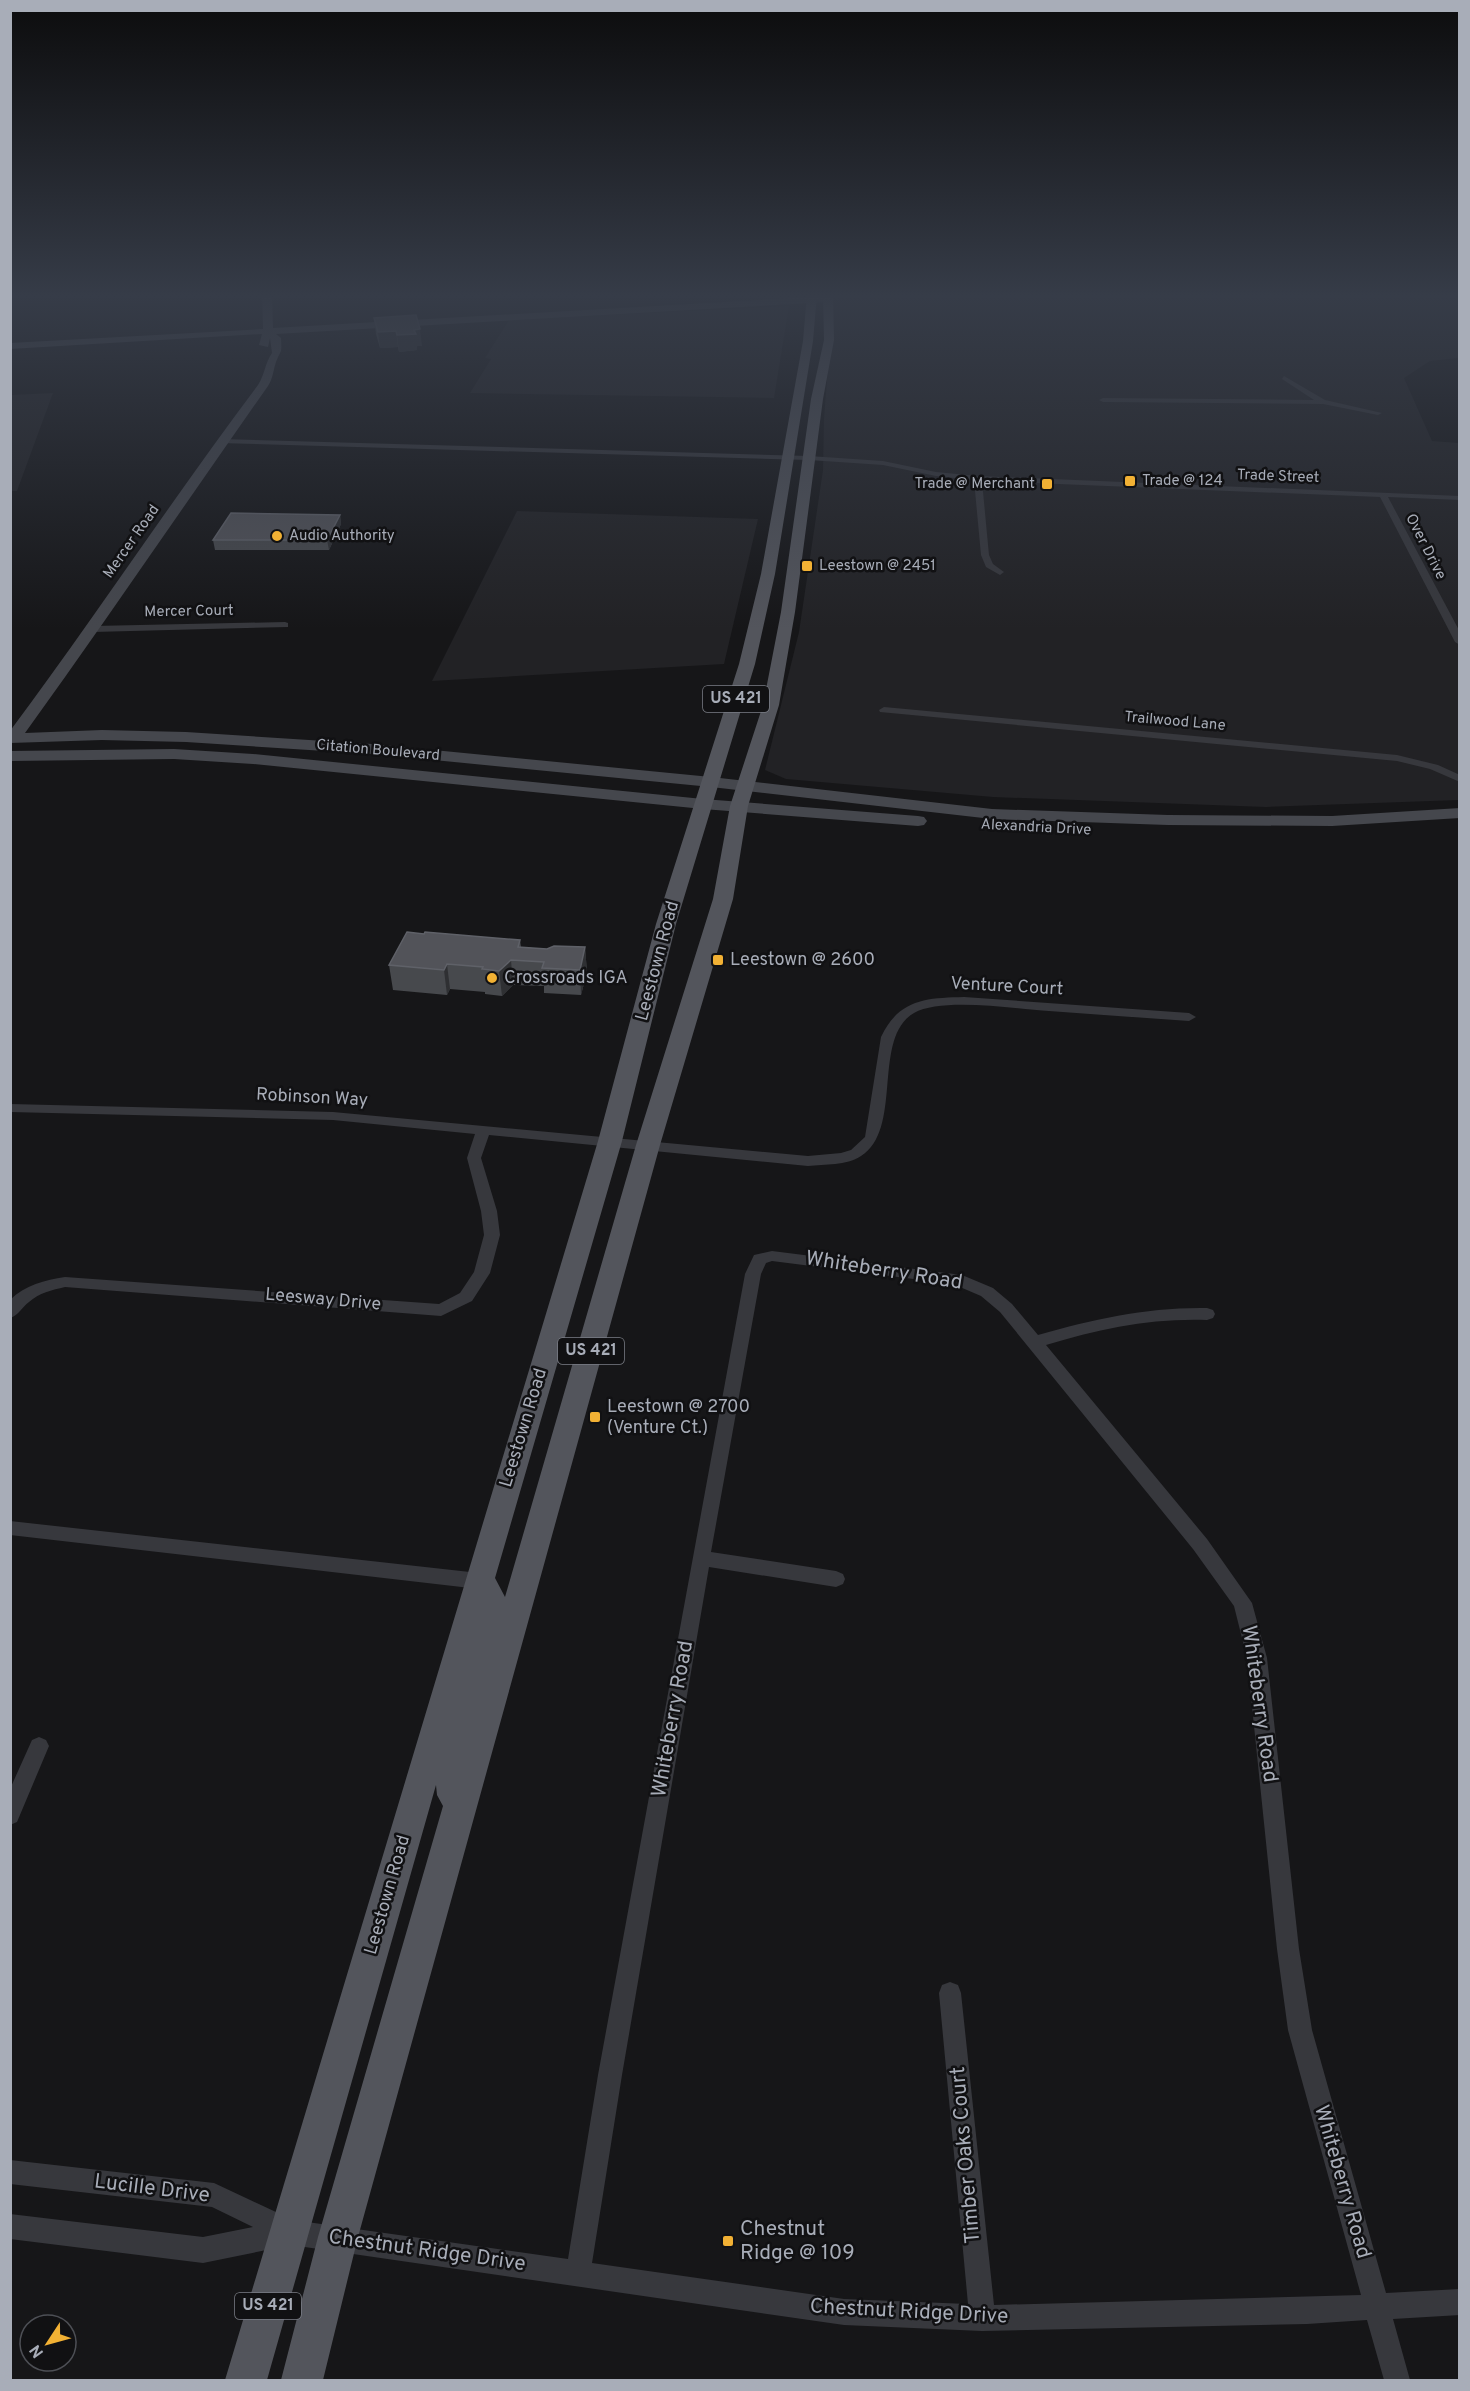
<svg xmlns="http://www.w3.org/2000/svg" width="1470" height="2391" viewBox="0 0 1470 2391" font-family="Overpass,sans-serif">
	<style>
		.built { fill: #222225 }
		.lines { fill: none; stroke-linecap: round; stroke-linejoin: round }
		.street { fill: #37383d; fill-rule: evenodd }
		.secondary { fill: #45474d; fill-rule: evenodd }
		.primary { fill: #53555c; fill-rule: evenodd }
		.wall { fill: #47494d }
		.shaded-wall { fill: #2f3033 }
		.building { fill: #525359; stroke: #5f6168; stroke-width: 1.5 }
		.poi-dot { fill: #f2b134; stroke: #111113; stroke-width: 2 }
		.labels { text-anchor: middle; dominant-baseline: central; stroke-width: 5; stroke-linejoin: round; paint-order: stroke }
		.far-street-label { font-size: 15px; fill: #a8adb8; stroke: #111113 }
		.far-poi-label { font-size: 15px; fill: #a8adb8; stroke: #111113; text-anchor: start }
		.shield { fill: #111113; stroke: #7b7e86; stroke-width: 1.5 }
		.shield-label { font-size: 16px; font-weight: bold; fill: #a8adb8 }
		.poi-label { font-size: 18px; fill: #a8adb8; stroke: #111113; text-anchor: start }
		.street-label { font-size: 18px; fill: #a8adb8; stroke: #111113 }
		.near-street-label { font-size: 21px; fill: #a8adb8; stroke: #111113 }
		.near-poi-label { font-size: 21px; fill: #a8adb8; stroke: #111113; text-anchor: start }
	</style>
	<rect width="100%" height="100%" fill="#161618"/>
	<!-- built -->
	<path class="built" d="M 834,294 L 1357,294 L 1459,296 L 1459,358 L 1430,361 L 1404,378 L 1432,441 L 1459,443 L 1459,800 L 1266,807 L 993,797 L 786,779 L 765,770 L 799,632 L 823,470 L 824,418 Z
		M 789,306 L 774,398 L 470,393 L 491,359 L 485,358 L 509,320 Z
		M 53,393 L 17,491 L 11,491 L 11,395 Z
		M 517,511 L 758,519 L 724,664 L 432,681 Z"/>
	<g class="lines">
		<!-- street -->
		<path class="street" d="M 1284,376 L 1325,400 L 1382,413 L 1378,415 L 1323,404 L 1103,402 L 1099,400 L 1103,398 L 1314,400 L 1282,379 Z
			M 222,439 L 809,456 L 883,461 L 936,472 L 978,476 L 1460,496 L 1460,500 L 1388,497 L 1460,632 L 1460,645 L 1455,642 L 1380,497 L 982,481 L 989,555 L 993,564 L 1004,572 L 1000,575 L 986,567 L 981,555 L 974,480 L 936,476 L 883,465 L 809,460 L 219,443 L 219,439 Z
			M 285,622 L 288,623 L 288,627 L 93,632 L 88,629 L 93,626 Z
			M 884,707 L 1397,755 L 1438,765 L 1460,775 L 1460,782 L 1430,769 L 1397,761 L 880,712 L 879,710 Z
			M 964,997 L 1189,1013 L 1196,1017 L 1189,1021 C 1142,1018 1095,1014 1049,1011 C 1015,1009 942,997 914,1013 C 871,1038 904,1129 861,1156 C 846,1166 825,1164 808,1166 L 489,1135 L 481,1158 L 497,1211 L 500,1235 L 490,1273 L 472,1301 L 441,1316 L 65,1287 C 52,1290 39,1293 29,1302 C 22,1307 19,1315 10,1318 L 10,1300 C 25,1285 45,1280 65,1277 L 439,1304 L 460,1293 L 474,1272 L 484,1235 L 481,1211 L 467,1158 L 475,1134 L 333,1120 L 10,1112 L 10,1104 L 333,1112 L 808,1156 L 841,1153 L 851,1150 L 865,1137 L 881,1037 C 899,999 926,998 964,997 Z
			M 772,1251 L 962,1275 L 993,1288 L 1012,1304 L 1038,1335 C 1094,1319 1148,1307 1207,1308 L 1213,1310 L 1215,1314 L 1213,1318 L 1207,1320 C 1151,1318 1099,1329 1046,1345 L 1207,1539 L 1252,1603 L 1267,1658 L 1299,1949 L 1312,2030 L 1386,2293 L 1460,2289 L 1460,2315 L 1393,2319 L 1410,2380 L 1384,2380 L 1367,2320 L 1307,2324 L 982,2331 L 844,2325 L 291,2245 L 203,2263 L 10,2239 L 10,2214 L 203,2237 L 253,2227 L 212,2207 L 10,2184 L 10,2160 L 214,2183 L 293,2220 L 568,2259 L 598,2075 L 745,1274 L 754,1255 ZM 772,1261 L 953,1284 L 981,1296 L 1000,1312 L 1193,1549 L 1234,1606 L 1247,1658 L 1277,1949 L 1288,2030 L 1361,2295 L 994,2305 L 961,1993 L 958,1985 L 950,1982 L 942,1985 L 939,1993 L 968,2304 L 844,2299 L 592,2263 L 622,2075 L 709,1567 L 836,1587 L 843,1584 L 845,1579 L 843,1574 L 836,1571 L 711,1552 L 761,1274 L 766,1263 Z
			M 10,1521 L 479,1573 L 486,1576 L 488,1581 L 486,1586 L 479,1589 L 10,1535 Z
			M 39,1737 L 46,1740 L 49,1746 L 17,1822 L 10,1825 L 10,1789 L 32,1740 Z"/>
		<!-- secondary -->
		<path class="secondary" d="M 262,294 L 272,294 L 273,328 L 828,296 L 833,299 L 828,302 L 276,334 L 281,338 C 282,355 281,349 276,362 C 273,371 273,378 268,386 C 187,501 108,618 25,733 L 102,730 L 186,732 L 372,744 L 711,777 L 992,809 L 1168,815 L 1332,816 L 1460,808 L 1460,818 L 1332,826 L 1168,825 L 992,819 L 711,787 L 372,754 L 186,742 L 102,740 L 10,743 L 10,731 C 95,617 173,498 258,385 C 265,374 265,363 272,353 L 270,338 L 268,347 L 259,345 L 262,334 L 10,349 L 10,343 L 263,329 Z
			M 174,749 L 253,754 L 703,799 L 918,816 L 924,817 L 927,821 L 924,825 L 918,826 L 703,809 L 253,764 L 174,759 L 10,761 L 10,751 Z"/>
		<!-- primary -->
		<path class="primary" d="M 807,294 L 817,294 L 813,341 L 775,574 L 755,664 L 676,924 L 622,1141 L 495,1578 L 505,1597 L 636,1145 L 713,899 L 730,806 L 763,705 L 781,612 L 811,399 L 824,340 L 823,294 L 833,294 L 834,340 L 823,399 L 795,612 L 779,705 L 748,806 L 733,899 L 660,1145 L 358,2237 L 323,2380 L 281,2380 L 318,2237 L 443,1806 L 437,1795 L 436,1785 L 267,2380 L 225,2380 L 598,1141 L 656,924 L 739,664 L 761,574 L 803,341 Z"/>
	</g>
	<!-- wall -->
	<path class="wall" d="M 374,318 L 422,346 L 417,346 L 417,350 L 399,352 L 398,347 L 380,348 L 376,334 Z
		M 340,515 L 341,524 L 329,550 L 215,550 L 213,540 Z
		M 520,940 L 521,947 L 547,949 L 585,947 L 587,972 L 581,995 L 544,993 L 544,986 L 513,985 L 502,996 L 485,994 L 485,992 L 450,989 L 447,995 L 393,990 L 389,965 Z"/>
	<!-- shaded-wall -->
	<path class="shaded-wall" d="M 420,329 L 422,346 L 417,346 L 417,350 L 399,352 L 397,335 L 414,330 Z
		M 396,331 L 398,347 L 380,348 L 378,332 Z
		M 340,515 L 341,524 L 329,550 L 327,540 Z
		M 585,947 L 587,972 L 581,995 L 580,970 Z
		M 511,960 L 513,985 L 502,996 L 499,971 Z
		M 447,964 L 450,989 L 447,995 L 444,970 Z"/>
	<!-- building -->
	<path class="building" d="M 416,315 L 420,329 L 414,330 L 416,334 L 397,335 L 396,331 L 378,332 L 374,318 Z
		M 231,513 L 340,515 L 327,540 L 213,540 Z
		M 407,932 L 424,934 L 425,932 L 520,940 L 518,947 L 547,949 L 554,946 L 585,947 L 580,970 L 542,968 L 544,962 L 511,960 L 499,971 L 482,969 L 483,967 L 447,964 L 444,970 L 389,965 Z"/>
	<!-- sky -->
	<linearGradient id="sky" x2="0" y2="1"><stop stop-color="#0c0c0d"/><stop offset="0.47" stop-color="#363c48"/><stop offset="1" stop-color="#363c48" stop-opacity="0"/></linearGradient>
	<rect width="1470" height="629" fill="url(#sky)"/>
	<!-- markers -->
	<g class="poi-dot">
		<rect x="1124" y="475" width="12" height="12" rx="3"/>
		<rect x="1041" y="478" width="12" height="12" rx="3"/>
		<circle cx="277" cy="536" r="6"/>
		<rect x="801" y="560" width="12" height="12" rx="3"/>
		<rect x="712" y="954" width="12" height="12" rx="3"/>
		<circle cx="492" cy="978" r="6"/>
		<rect x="589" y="1411" width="12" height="12" rx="3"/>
		<rect x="722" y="2235" width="12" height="12" rx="3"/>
	</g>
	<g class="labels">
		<!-- far-street labels -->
		<g class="far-street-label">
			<text transform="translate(1278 477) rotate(2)">Trade Street</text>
			<text transform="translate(132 542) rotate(-55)">Mercer Road</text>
			<text transform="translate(1425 547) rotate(63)">Over Drive</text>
			<text transform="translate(189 612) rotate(-1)">Mercer Court</text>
			<text transform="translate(1175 722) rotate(5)">Trailwood Lane</text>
			<text transform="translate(378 751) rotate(5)">Citation Boulevard</text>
			<text transform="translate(1036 828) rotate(3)">Alexandria Drive</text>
		</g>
		<!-- far-poi labels -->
		<g class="far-poi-label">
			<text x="1142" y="481">Trade @ 124</text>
			<text x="1035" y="484" text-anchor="end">Trade @ Merchant</text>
			<text x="289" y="536">Audio Authority</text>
			<text x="819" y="566">Leestown @ 2451</text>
		</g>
		<!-- shield labels -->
		<g class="shield">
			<rect x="703" y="686" width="66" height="26" rx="4.5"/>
			<rect x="558" y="1338" width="66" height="26" rx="4.5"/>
			<rect x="235" y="2293" width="66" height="26" rx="4.5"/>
		</g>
		<g class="shield-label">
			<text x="736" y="699">US 421</text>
			<text x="591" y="1351">US 421</text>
			<text x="268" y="2306">US 421</text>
		</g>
		<!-- poi labels -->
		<g class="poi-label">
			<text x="730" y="960">Leestown @ 2600</text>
			<text x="504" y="978">Crossroads IGA</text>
			<text x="607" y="1407">Leestown @ 2700<tspan x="607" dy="21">(Venture Ct.)</tspan></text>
		</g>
		<!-- street labels -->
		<g class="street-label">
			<text transform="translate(658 961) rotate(-75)">Leestown Road</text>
			<text transform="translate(1007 987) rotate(3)">Venture Court</text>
			<text transform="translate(312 1098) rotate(3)">Robinson Way</text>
			<text transform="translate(323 1300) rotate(5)">Leesway Drive</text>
			<text transform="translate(524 1428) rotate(-73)">Leestown Road</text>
			<text transform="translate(388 1895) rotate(-74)">Leestown Road</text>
		</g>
		<!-- near-street labels -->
		<g class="near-street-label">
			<text transform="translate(884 1271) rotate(9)">Whiteberry Road</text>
			<text transform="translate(1259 1704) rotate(82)">Whiteberry Road</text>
			<text transform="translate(673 1719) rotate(-80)">Whiteberry Road</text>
			<text transform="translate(966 2155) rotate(-95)">Timber Oaks Court</text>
			<text transform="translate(1342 2182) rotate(74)">Whiteberry Road</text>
			<text transform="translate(152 2189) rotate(7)">Lucille Drive</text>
			<text transform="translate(427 2251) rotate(8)">Chestnut Ridge Drive</text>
			<text transform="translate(909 2312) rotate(3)">Chestnut Ridge Drive</text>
		</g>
		<!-- near-poi labels -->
		<g class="near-poi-label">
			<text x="740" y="2229">Chestnut<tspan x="740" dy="24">Ridge @ 109</tspan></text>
		</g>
	</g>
	<!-- border -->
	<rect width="1470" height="2391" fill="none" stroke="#a8adb8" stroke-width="24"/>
	<!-- north arrow -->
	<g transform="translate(48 2343) rotate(234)"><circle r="28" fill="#111113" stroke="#4d4f55" stroke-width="1.5"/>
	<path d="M0-4.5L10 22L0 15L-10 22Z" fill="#f2b134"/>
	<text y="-9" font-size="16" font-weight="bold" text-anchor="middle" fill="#a8adb8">N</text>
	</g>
</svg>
